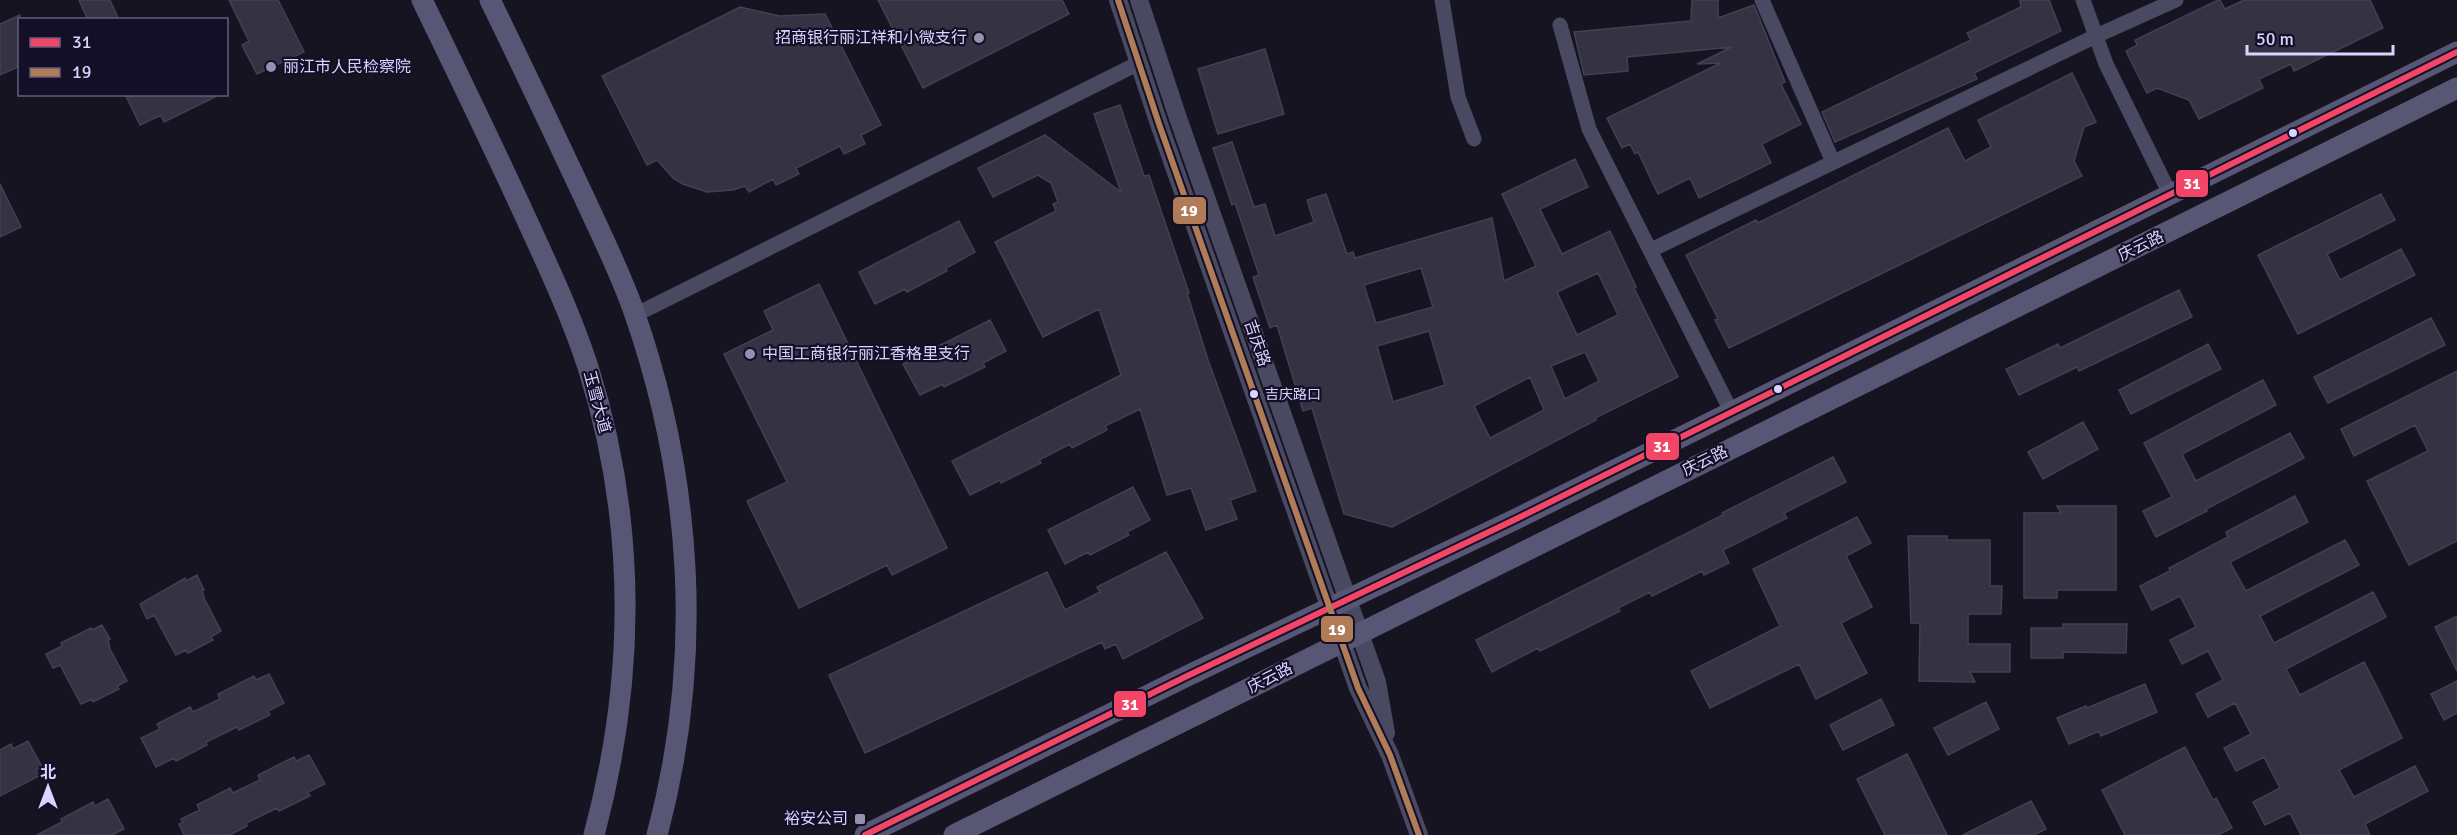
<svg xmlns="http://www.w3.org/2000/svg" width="2457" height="835" viewBox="0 0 2457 835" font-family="Signika,'Noto Sans SC',sans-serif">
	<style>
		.building { fill: #343243; stroke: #433f54; stroke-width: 1.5; fill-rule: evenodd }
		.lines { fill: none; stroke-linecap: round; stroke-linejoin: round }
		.minor { stroke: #4a4962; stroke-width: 15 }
		.tertiary { stroke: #4a4962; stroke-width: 18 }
		.secondary { stroke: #575674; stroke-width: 21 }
		.bus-1-casing { stroke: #130f26; stroke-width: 10 }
		.bus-2-casing { stroke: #130f26; stroke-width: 10 }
		.bus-1 { stroke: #f34667; stroke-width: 6 }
		.bus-2 { stroke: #b07c57; stroke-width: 6 }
		.poi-dot { fill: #9591b1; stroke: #130f26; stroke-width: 2 }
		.bus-dot { fill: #d9d4ff; stroke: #130f26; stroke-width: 2 }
		.labels { text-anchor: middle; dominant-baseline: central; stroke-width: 4.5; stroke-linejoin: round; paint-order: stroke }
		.bus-label { font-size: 14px; fill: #d9d4ff; stroke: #130f26; text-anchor: start }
		.poi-label { font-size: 16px; fill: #d9d4ff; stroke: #130f26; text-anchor: end }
		.street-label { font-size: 16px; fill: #d9d4ff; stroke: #130f26 }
		.line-badge { stroke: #130f26; stroke-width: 2 }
		.badge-label { font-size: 16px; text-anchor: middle; font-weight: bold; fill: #fff }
	</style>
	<rect width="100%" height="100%" fill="#161421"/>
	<!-- building -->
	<path class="building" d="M 79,0 L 110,0 L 119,20 L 88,20 Z
		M 229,0 L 278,0 L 304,52 L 257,74 L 242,45 L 249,41 Z
		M 878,0 L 1062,0 L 1069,14 L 923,88 Z
		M 1692,0 L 1718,0 L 1718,18 L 1754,5 L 1785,82 L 1781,84 L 1801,124 L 1762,144 L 1771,163 L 1699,198 L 1690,178 L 1658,194 L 1638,152 L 1635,154 L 1630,144 L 1622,148 L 1607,118 L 1721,63 L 1697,64 L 1732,47 L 1627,57 L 1628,71 L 1584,75 L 1574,32 L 1691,21 Z
		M 2020,0 L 2049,0 L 2061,31 L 1974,73 L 1977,79 L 1835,142 L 1822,112 L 1971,40 L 1967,33 L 2021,7 Z
		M 2218,0 L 2220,0 L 2225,9 L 2244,0 L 2370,0 L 2383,28 L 2294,71 L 2291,64 L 2259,79 L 2263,88 L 2199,119 L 2189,100 L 2157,88 L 2147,93 L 2126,51 L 2137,45 L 2135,40 Z
		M 740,7 L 780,16 L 825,14 L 881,125 L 861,135 L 865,144 L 844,154 L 840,146 L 796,168 L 799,174 L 776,185 L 773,179 L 749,192 L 745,186 L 733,190 L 707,192 L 683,184 L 673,178 L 657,160 L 647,165 L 602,76 Z
		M 20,15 L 20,66 L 0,75 L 0,24 Z
		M 1265,49 L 1284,114 L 1218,134 L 1198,69 Z
		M 2072,73 L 2096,122 L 2084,127 L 2074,161 L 2082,176 L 1729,348 L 1715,320 L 1718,319 L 1686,255 L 1756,220 L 1758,223 L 1948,128 L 1965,161 L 1991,147 L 1978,120 Z
		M 125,94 L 221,94 L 164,122 L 161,115 L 140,125 Z
		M 1120,105 L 1144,176 L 1149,175 L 1189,293 L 1187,293 L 1208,360 L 1256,491 L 1230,500 L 1237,519 L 1206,530 L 1191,488 L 1167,495 L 1140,409 L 1105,426 L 1107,430 L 1072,448 L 1070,444 L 1039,460 L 1041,463 L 1001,483 L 1000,480 L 970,495 L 952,461 L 1121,375 L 1099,309 L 1043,337 L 995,242 L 1056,211 L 1053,204 L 1058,202 L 1051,183 L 1038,175 L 993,197 L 978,168 L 1045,135 L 1121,192 L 1094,114 Z
		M 1232,142 L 1254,207 L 1265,204 L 1275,236 L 1314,222 L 1307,200 L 1326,194 L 1347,254 L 1353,252 L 1355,258 L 1492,218 L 1504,281 L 1536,266 L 1502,194 L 1575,159 L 1588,187 L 1540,209 L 1562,254 L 1610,231 L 1636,287 L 1634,288 L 1678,377 L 1595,418 L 1596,420 L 1392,527 L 1344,514 L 1312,408 L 1303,411 L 1277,325 L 1270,328 L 1253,277 L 1259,275 L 1235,203 L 1232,205 L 1213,148 ZM 1421,268 L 1433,307 L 1376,323 L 1364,285 ZM 1598,273 L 1618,315 L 1577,335 L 1557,292 ZM 1429,331 L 1445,385 L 1393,402 L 1377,346 ZM 1585,352 L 1599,381 L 1565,399 L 1551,366 ZM 1530,377 L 1544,410 L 1490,438 L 1474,406 Z
		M 0,184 L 21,227 L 0,237 Z
		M 2381,194 L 2395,220 L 2327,254 L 2340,280 L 2401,249 L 2415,275 L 2298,334 L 2258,255 Z
		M 959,221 L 975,252 L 946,268 L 947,271 L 907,292 L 905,289 L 875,304 L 859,272 Z
		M 819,284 L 947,548 L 892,575 L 887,565 L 799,608 L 747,501 L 787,482 L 724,354 L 773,330 L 764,311 Z
		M 2179,290 L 2192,317 L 2079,371 L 2077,367 L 2019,395 L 2006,369 L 2058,344 L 2060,348 Z
		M 2431,318 L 2445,345 L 2328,403 L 2314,377 Z
		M 990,320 L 1006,351 L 983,363 L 985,367 L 944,387 L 943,384 L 920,395 L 903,364 Z
		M 2208,344 L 2221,369 L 2131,414 L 2119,390 Z
		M 2457,371 L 2457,541 L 2409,565 L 2367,481 L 2428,451 L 2415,425 L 2354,456 L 2341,429 Z
		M 2263,380 L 2276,405 L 2182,454 L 2196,481 L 2290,433 L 2304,458 L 2206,509 L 2207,511 L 2156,537 L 2143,511 L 2172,497 L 2144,443 Z
		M 2083,422 L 2098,449 L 2043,479 L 2028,452 Z
		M 1833,457 L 1846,482 L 1784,513 L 1787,518 L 1723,550 L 1729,563 L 1704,575 L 1702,571 L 1652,596 L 1650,592 L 1618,608 L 1620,611 L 1540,651 L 1538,648 L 1492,672 L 1476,640 L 1723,515 L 1722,513 Z
		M 1133,487 L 1150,520 L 1127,532 L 1129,535 L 1090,555 L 1088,552 L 1065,564 L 1048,530 Z
		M 2295,496 L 2308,522 L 2230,562 L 2246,591 L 2345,540 L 2359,565 L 2260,616 L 2274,643 L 2373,592 L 2386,617 L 2286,669 L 2300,695 L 2364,662 L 2377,687 L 2402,738 L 2339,770 L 2354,797 L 2415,766 L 2428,791 L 2365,824 L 2370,835 L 2301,835 L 2290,813 L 2265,825 L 2253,802 L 2280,788 L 2264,757 L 2236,771 L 2224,748 L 2251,734 L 2235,703 L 2208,717 L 2196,694 L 2223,680 L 2208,651 L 2182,664 L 2170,640 L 2196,627 L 2180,596 L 2152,610 L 2140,586 L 2170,571 L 2169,568 L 2228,537 L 2226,532 Z
		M 2057,506 L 2116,506 L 2116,590 L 2057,590 L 2057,598 L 2024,598 L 2024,513 L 2061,513 Z
		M 1857,517 L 1871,543 L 1846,556 L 1872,607 L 1841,623 L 1867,673 L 1816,699 L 1799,664 L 1710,708 L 1691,671 L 1780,626 L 1753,569 Z
		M 1908,536 L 1947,536 L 1947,540 L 1990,540 L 1990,586 L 2002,586 L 2001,614 L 1968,614 L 1968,644 L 2010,644 L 2010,672 L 1970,672 L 1975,682 L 1919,681 L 1920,623 L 1911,623 Z
		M 1166,552 L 1203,618 L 1123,659 L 1116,644 L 1105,649 L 1102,642 L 865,753 L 829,675 L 1047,572 L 1065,610 L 1100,592 L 1097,587 Z
		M 197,575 L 204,590 L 202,591 L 205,600 L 221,631 L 211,637 L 213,640 L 188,653 L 186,650 L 176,655 L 154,615 L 147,619 L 140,604 L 185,578 L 186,581 Z
		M 2457,616 L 2457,671 L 2435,627 Z
		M 2063,624 L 2127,624 L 2126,653 L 2063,652 L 2063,658 L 2031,658 L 2031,628 L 2063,628 Z
		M 102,625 L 110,639 L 108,640 L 110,649 L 127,681 L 117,686 L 119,689 L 93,702 L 92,699 L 81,704 L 60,665 L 53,668 L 46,654 L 62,646 L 61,643 L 91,628 L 92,630 Z
		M 269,674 L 284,703 L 268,711 L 270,715 L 239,730 L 237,727 L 206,742 L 207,745 L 176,761 L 174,758 L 156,767 L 141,738 L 160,729 L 157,724 L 190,707 L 193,712 L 220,699 L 218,694 L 254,676 L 256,680 Z
		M 2457,681 L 2457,713 L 2444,720 L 2431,694 Z
		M 2145,684 L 2157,712 L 2101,736 L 2099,731 L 2069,744 L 2057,718 L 2086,706 L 2087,708 Z
		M 1881,699 L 1894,725 L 1843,750 L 1830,725 Z
		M 1986,702 L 1999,729 L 1948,755 L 1934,728 Z
		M 28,741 L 42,767 L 36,770 L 39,776 L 0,796 L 0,750 L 11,744 L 13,749 Z
		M 2185,747 L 2213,800 L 2216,798 L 2232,828 L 2218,835 L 2125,835 L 2102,790 Z
		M 1907,754 L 1920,780 L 1947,835 L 1885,835 L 1857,779 Z
		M 309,755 L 325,784 L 308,792 L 310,796 L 279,811 L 277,808 L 246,823 L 247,826 L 230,835 L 184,835 L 179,824 L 183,822 L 181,819 L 200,810 L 197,805 L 230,788 L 233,793 L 260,780 L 258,775 L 294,757 L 296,761 Z
		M 108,799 L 124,829 L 112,835 L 37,835 L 62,822 L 61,819 L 93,802 L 95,806 Z
		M 2031,801 L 2046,829 L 2034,835 L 1963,835 Z"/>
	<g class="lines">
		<!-- minor -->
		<path class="minor" d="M 1442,0 L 1458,97 L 1474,139
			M 1762,0 L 1833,162
			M 2083,0 L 2106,64 L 2171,196
			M 1560,25 L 1589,129 L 1732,413
			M 1651,250 L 2096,36 L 2176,0
			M 635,315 L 1139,63"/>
		<!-- tertiary -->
		<path class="tertiary" d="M 1118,0 L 1159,124 L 1358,688 L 1390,755 L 1419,835
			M 1139,0 L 1178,118 L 1377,682 L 1386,733"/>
		<!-- secondary -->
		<path class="secondary" d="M 422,0 C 457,72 492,144 525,216 C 548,266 571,315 588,367 C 637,522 636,678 594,835
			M 490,0 C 522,65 553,131 584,197 C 601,234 619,270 633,309 C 693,479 704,660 657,835
			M 865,835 L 1185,677 L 1514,520 L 2457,52
			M 954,835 L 2457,88"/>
		<!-- bus-1 casing -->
		<g class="bus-1-casing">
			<path id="bus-1" d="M 865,835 L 1185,677 L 1514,520 L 2457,52"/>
		</g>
		<!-- bus-2 casing -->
		<g class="bus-2-casing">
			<path id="bus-2" d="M 1118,0 L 1159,124 L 1358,688 L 1390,755 L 1419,835"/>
		</g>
		<!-- bus-1 -->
		<use href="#bus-1" class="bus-1"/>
		<!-- bus-2 -->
		<use href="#bus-2" class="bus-2"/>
	</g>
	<!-- markers -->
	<g class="poi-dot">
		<circle cx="979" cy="38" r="6"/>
		<circle cx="271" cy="67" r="6"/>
		<circle cx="750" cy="354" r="6"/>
		<rect x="854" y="813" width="12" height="12" rx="3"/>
	</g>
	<g class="bus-dot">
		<circle cx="2293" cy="133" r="5"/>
		<circle cx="1778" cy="389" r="5"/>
		<circle cx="1254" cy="394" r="5"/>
	</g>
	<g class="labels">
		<!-- bus labels -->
		<g class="bus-label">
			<text x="1265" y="394">吉庆路口</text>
		</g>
		<!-- poi labels -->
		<g class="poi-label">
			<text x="967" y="38">招商银行丽江祥和小微支行</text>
			<text x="283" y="67" text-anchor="start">丽江市人民检察院</text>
			<text x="762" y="354" text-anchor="start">中国工商银行丽江香格里支行</text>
			<text x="848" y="819">裕安公司</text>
		</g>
		<!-- street labels -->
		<g class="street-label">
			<text transform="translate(2141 246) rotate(-26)">庆云路</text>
			<text transform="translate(1257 343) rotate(71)">吉庆路</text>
			<text transform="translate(597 402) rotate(75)">玉雪大道</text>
			<text transform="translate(1705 461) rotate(-26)">庆云路</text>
			<text transform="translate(1270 678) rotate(-27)">庆云路</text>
		</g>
	</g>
	<g class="line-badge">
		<rect x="2175" y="169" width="34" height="29" rx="6" fill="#f34667"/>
		<rect x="1172" y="196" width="35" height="29" rx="6" fill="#b07c57"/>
		<rect x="1645" y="432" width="35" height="29" rx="6" fill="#f34667"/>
		<rect x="1320" y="615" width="34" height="28" rx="6" fill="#b07c57"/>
		<rect x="1113" y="690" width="34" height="28" rx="6" fill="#f34667"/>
	</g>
	<g class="badge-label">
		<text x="2192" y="189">31</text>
		<text x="1189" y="216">19</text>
		<text x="1662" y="452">31</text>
		<text x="1337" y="635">19</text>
		<text x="1130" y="710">31</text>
	</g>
	<!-- legend -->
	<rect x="18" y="18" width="210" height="78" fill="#130f26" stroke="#625e7d" stroke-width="1.5"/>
	<rect x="30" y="38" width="30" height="9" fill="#f34667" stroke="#625e7d" stroke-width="1.5"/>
	<text x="72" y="48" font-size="18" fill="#d9d4ff">31</text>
	<rect x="30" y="68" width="30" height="9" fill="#b07c57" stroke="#625e7d" stroke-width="1.5"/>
	<text x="72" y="78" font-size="18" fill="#d9d4ff">19</text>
	<!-- north arrow -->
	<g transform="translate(48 787)" stroke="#130f26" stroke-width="4.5" paint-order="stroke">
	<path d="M0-4.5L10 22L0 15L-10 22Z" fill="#d9d4ff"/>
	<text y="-9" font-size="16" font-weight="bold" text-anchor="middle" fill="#d9d4ff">北</text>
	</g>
	<!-- scale -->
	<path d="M2247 45v9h146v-9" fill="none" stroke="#d9d4ff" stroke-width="3"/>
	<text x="2256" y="45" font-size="18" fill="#d9d4ff" stroke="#130f26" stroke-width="4.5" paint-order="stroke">50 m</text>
</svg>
